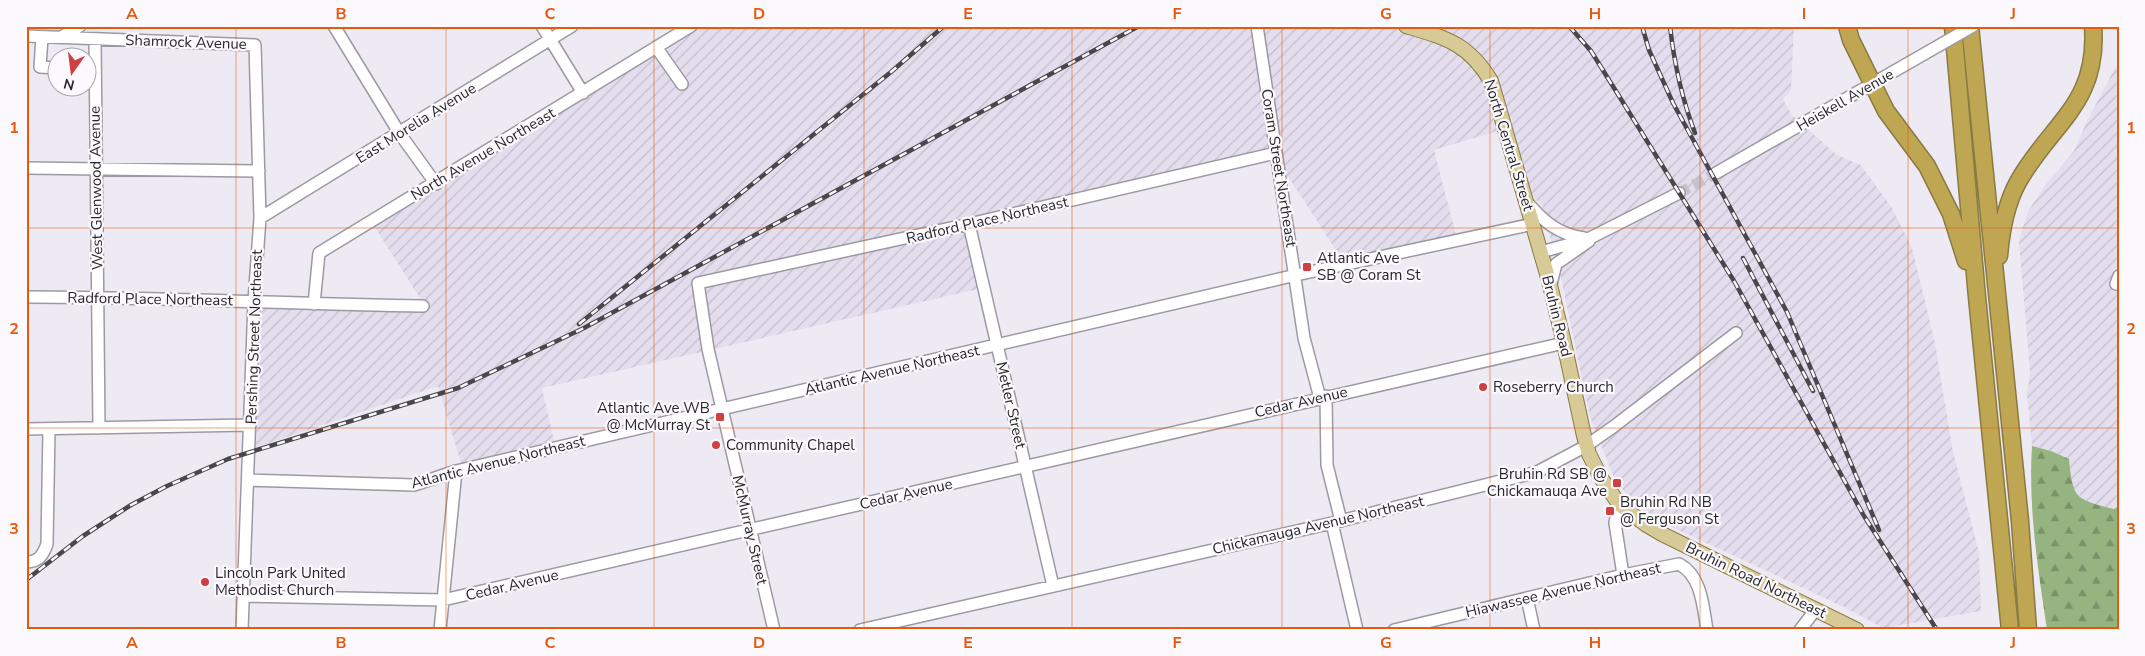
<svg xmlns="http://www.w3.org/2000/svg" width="2145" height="656" viewBox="0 0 2145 656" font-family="'Nunito Sans',sans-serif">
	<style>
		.industrial { fill: url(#industrial-furrows) }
		.forest { fill: url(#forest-firs) }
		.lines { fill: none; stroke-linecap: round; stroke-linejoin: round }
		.minor-tunnel { stroke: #c6c3cc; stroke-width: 11; stroke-dasharray: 11 5.5; stroke-linecap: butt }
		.minor-casing { stroke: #9d99a2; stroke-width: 14 }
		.major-casing { stroke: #8a7a44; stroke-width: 16 }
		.highway-casing { stroke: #8a7a44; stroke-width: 19 }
		.minor { stroke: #fff; stroke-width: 11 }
		.major { stroke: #d8ca97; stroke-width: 14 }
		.highway { stroke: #bea652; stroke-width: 16 }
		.rail-casing { stroke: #48474b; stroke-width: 4.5 }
		.rail { stroke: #fbf9fe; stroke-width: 2.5; stroke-dasharray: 8; stroke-linecap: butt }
		.minor-bridge-casing { stroke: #9d99a2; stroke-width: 14; stroke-linecap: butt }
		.minor-bridge { stroke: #fff; stroke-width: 11 }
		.grid { fill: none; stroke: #e8590c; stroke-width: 1; stroke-opacity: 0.55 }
		.poi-dot { fill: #cf4043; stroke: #fbf9fe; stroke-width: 2 }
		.labels { text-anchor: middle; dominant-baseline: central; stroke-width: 4.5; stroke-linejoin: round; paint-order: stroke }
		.street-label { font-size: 15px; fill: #28272a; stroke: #fbf9fe }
		.poi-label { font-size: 15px; fill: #28272a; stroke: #fbf9fe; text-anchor: start }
		.neatline { fill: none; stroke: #e8590c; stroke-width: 2 }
		.grid-label { font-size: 16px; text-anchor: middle; font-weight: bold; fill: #e8590c }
	</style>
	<defs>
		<pattern id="industrial-furrows" width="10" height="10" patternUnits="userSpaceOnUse" patternTransform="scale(1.25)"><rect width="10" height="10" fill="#e4ddee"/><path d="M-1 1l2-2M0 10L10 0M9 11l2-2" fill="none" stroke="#c4becc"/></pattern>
		<pattern id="forest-firs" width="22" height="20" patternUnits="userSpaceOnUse" patternTransform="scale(1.25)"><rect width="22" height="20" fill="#95b47f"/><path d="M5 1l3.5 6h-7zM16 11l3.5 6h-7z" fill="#7a9268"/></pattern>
	</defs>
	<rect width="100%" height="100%" fill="#eeeaf4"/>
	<!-- industrial -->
	<path class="industrial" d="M 698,26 L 1794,26 L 1791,90 L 1783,100 L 1792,115 L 1837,155 L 1861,165 L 1892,208 L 1912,248 L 1935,343 L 1953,452 L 1979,552 L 1981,611 L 1883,628 L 1844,607 L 1674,528 L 1632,503 L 1613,475 L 1590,417 L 1561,278 L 1542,205 L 1535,199 L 1527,182 L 1511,127 L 1434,150 L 1456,235 L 1343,261 L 1272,152 L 967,221 L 983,288 L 542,388 L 555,445 L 462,467 L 438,386 L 252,449 L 259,305 L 427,309 L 374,226 Z
		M 2119,66 L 2119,506 L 2115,509 L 2084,501 L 2072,486 L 2069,459 L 2051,451 L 2032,446 L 2027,394 L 2030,373 L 2019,241 L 2027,213 L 2046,184 L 2074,151 L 2086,123 L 2115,68 Z"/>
	<!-- forest -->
	<path class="forest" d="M 2032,446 L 2051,451 L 2069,459 C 2073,500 2076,499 2114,509 L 2119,506 L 2119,630 L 2047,630 C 2038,569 2028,507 2032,446 Z"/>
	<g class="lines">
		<!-- minor-tunnel -->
		<path class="minor-tunnel" d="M 1679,193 L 1716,173"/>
		<!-- minor casing -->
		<g class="minor-casing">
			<path id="minor" d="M 334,26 L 400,134 L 436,184
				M 542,26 L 583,93
				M 1257,26 L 1304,338 L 1320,398
				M 26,36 L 255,45 L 260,218 L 254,301 L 242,630
				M 63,36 L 80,26
				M 42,37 L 40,67 L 58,68
				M 95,39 L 99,428
				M 656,47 L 682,84
				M 26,168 L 259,171
				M 1716,173 L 1905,65
				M 1527,202 C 1544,222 1558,234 1584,238
				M 260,218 L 572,26
				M 969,224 L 1053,586
				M 1541,252 L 1588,239 L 1679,193
				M 1551,284 L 1556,264 L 1589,241
				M 2116,284 L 2119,276
				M 26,297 C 159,297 291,304 423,306
				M 314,304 L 319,253 L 691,26
				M 1326,396 L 1327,465 L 1341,521
				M 26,429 L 250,425
				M 248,480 L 414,485 L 456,471 L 1296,275 L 1533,224
				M 1619,504 L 1615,523 L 1623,575
				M 1332,523 L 1357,630
				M 26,562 C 39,562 43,555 47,544 L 49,429
				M 243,596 L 443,600 L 1564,343
				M 1527,598 L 1534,630
				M 440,630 L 456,471
				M 774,630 L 708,349 L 698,283 L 969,224 L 1276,153
				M 860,630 L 1332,523 L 1537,472 L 1586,446 L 1613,427 L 1736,333
				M 1394,630 L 1623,575 L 1679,564 C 1702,576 1703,607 1707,630
				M 1800,630 L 1816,609"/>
		</g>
		<!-- major casing -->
		<g class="major-casing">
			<path id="major" d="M 1406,26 C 1446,38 1468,43 1491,81 L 1549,281 L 1564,343 L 1584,436 L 1589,454 L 1601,478 L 1619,504 L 1645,524 L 1662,534 L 1857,630"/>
		</g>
		<!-- highway casing -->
		<g class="highway-casing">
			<path id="highway" d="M 1847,26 L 1851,40 L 1886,111 L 1927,166 L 1951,214 L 1966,261
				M 1953,26 L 1977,297 L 2010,630
				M 1970,26 L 2020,521 L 2028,630
				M 1999,256 C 2001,231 2006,204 2018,182 C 2051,123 2099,104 2093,26"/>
		</g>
		<!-- minor -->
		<use href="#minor" class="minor"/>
		<!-- major -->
		<use href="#major" class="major"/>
		<!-- highway -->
		<use href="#highway" class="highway"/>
		<!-- rail casing -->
		<g class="rail-casing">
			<path id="rail" d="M 1569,26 L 1591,51 L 1734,281 L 1864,516 L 1937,630
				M 1642,26 L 1649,50 L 1673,103 L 1787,312 L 1879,530
				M 1670,26 C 1674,62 1682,99 1695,133
				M 1743,258 L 1813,391
				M 579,324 L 891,72 L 944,26
				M 26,580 L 83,536 L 131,505 L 167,486 L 228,459 L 458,388 L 584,328 L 1139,26"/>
		</g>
		<!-- rail -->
		<use href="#rail" class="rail"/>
		<!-- minor-bridge casing -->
		<g class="minor-bridge-casing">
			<path id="minor-bridge" d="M 1905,65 L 1973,26"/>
		</g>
		<!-- minor-bridge -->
		<use href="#minor-bridge" class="minor-bridge"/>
	</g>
	<!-- grid -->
	<path class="grid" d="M 236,26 L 236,630M 446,26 L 446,630M 654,26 L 654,630M 864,26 L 864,630M 1072,26 L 1072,630M 1282,26 L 1282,630M 1490,26 L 1490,630M 1700,26 L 1700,630M 1908,26 L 1908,630M 26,228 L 2119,228M 26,428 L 2119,428"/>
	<!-- markers -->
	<g class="poi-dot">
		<rect x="1302" y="262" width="10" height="10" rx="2.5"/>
		<circle cx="1483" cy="387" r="5"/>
		<rect x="715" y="412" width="10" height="10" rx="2.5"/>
		<circle cx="716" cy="445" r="5"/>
		<rect x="1612" y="478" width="10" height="10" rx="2.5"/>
		<rect x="1605" y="506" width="10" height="10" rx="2.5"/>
		<circle cx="205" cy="582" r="5"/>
	</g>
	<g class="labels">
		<!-- street labels -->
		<g class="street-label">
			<text transform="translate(186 42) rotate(2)">Shamrock Avenue</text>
			<text transform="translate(1845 100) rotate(-30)">Heiskell Avenue</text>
			<text transform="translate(416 123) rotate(-32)">East Morelia Avenue</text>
			<text transform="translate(1509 145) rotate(73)">North Central Street</text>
			<text transform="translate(483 154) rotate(-31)">North Avenue Northeast</text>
			<text transform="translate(1279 168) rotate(81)">Coram Street Northeast</text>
			<text transform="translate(96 188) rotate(-91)">West Glenwood Avenue</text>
			<text transform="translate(987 220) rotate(-13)">Radford Place Northeast</text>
			<text transform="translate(150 299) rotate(1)">Radford Place Northeast</text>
			<text transform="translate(1557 316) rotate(76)">Bruhin Road</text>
			<text transform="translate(254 337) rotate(-88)">Pershing Street Northeast</text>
			<text transform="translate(892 370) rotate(-13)">Atlantic Avenue Northeast</text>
			<text transform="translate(1301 402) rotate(-13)">Cedar Avenue</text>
			<text transform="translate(1011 405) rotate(77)">Metler Street</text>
			<text transform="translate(498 462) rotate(-14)">Atlantic Avenue Northeast</text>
			<text transform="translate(906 494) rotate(-13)">Cedar Avenue</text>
			<text transform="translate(1318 525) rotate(-13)">Chickamauga Avenue Northeast</text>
			<text transform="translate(750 530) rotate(77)">McMurray Street</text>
			<text transform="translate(1756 580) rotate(26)">Bruhin Road Northeast</text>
			<text transform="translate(512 585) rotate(-13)">Cedar Avenue</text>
			<text transform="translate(1563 590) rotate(-13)">Hiawassee Avenue Northeast</text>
		</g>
		<!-- poi labels -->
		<g class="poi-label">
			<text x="1317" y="258">Atlantic Ave<tspan x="1317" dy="17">SB @ Coram St</tspan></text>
			<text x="1493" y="387">Roseberry Church</text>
			<text x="710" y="408" text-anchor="end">Atlantic Ave WB<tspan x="710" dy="17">@ McMurray St</tspan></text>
			<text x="726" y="445">Community Chapel</text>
			<text x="1607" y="474" text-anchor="end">Bruhin Rd SB @<tspan x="1607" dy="17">Chickamauqa Ave</tspan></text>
			<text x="1620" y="502">Bruhin Rd NB<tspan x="1620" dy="17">@ Ferguson St</tspan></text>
			<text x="215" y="573">Lincoln Park United<tspan x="215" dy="17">Methodist Church</tspan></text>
		</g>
	</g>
	<!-- border -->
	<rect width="2145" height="656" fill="none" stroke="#fbf9fe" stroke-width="55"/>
	<!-- north arrow -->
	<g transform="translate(72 72) rotate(194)"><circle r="24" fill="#fbf9fe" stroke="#a7a5a9"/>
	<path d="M0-4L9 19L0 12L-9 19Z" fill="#cf4043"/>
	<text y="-8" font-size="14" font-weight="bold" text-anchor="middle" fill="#28272a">N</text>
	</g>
	<rect x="28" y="28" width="2090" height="600" class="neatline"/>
	<g class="grid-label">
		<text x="132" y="19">A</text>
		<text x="341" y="19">B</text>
		<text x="550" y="19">C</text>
		<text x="759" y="19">D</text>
		<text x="968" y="19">E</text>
		<text x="1177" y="19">F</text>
		<text x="1386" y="19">G</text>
		<text x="1595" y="19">H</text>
		<text x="1804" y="19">I</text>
		<text x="2013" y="19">J</text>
		<text x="14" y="133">1</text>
		<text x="2131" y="133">1</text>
		<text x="14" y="334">2</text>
		<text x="2131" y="334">2</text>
		<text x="14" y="534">3</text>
		<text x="2131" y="534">3</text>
		<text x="132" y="648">A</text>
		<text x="341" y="648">B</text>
		<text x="550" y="648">C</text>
		<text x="759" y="648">D</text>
		<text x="968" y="648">E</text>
		<text x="1177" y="648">F</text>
		<text x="1386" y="648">G</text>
		<text x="1595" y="648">H</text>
		<text x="1804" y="648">I</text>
		<text x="2013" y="648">J</text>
	</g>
</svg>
